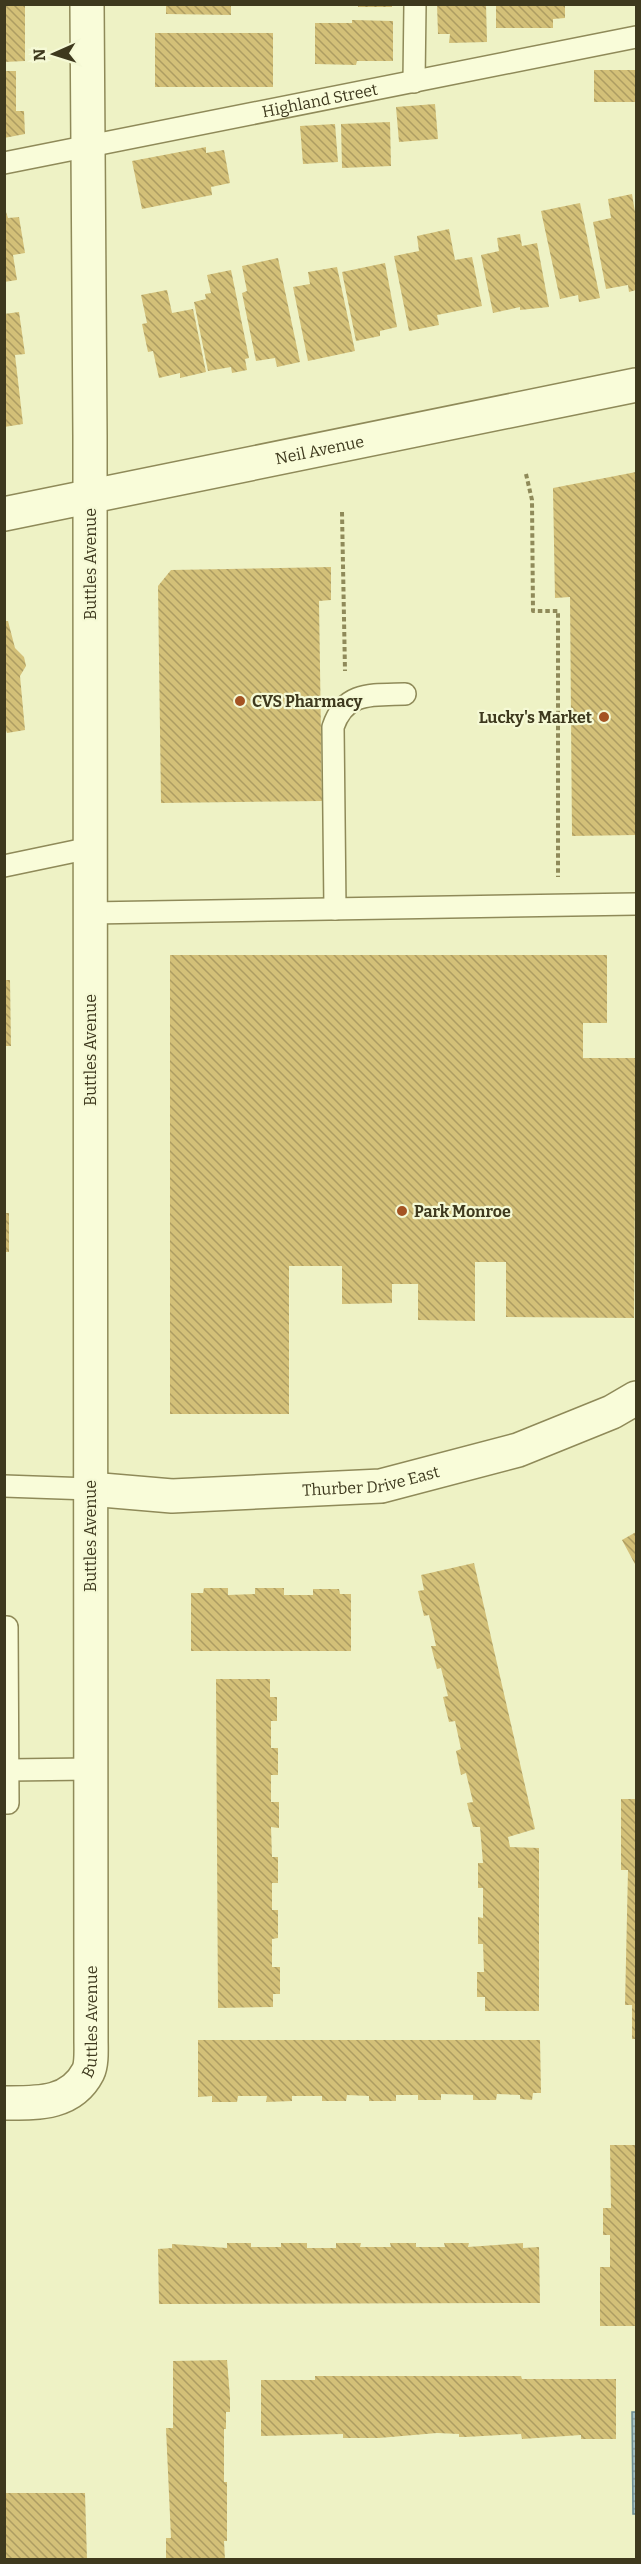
<svg xmlns="http://www.w3.org/2000/svg" width="641" height="2564" viewBox="0 0 641 2564" font-family="Bitter,serif">
	<style>
		.water { fill: url(#water-rules); stroke: #6c8f95; stroke-width: 1.5 }
		.building { fill: url(#building-back-hatch) }
		.lines { fill: none; stroke-linecap: round; stroke-linejoin: round }
		.service-casing { stroke: #8f8a59; stroke-width: 24 }
		.minor-casing { stroke: #8f8a59; stroke-width: 36 }
		.tertiary-casing { stroke: #8f8a59; stroke-width: 36 }
		.path { stroke: #8f8a59; stroke-width: 4; stroke-dasharray: 4.5 3; stroke-linecap: butt }
		.service { stroke: #f9fcd9; stroke-width: 21 }
		.minor { stroke: #f9fcd9; stroke-width: 33 }
		.tertiary { stroke: #f9fcd9; stroke-width: 33 }
		.poi-dot { fill: #a45323; stroke: #f5f9d5; stroke-width: 2 }
		.labels { text-anchor: middle; dominant-baseline: central; stroke-width: 4.5; stroke-linejoin: round; paint-order: stroke }
		.street-label { font-size: 16px; fill: #3e391e; stroke: #f5f9d5 }
		.poi-label { font-size: 16px; font-weight: bold; fill: #3e391e; stroke: #f5f9d5; text-anchor: start }
	</style>
	<defs>
		<pattern id="water-rules" width="6" height="5" patternUnits="userSpaceOnUse" patternTransform="scale(1.5)"><rect width="6" height="5" fill="#a7c3c5"/><path d="M0 2.5h6" fill="none" stroke="#899f9f"/></pattern>
		<pattern id="building-back-hatch" width="6" height="6" patternUnits="userSpaceOnUse" patternTransform="scale(1.5)"><rect width="6" height="6" fill="#d3c078"/><path d="M-1 5l2 2M0 0l6 6M5-1l2 2" fill="none" stroke="#ad9d62"/></pattern>
	</defs>
	<rect width="100%" height="100%" fill="#eef2c5"/>
	<!-- water -->
	<path class="water" d="M 632,2412 L 636,2412 L 636,2514 L 633,2514 Z"/>
	<!-- building -->
	<path class="building" d="M 4,4 L 25,4 L 25,61 L 4,62 Z
		M 166,4 L 231,4 L 231,15 L 166,14 Z
		M 358,4 L 392,4 L 392,7 L 358,7 Z
		M 437,4 L 486,4 L 487,42 L 449,43 L 450,34 L 438,34 Z
		M 496,4 L 565,4 L 565,18 L 553,19 L 553,28 L 496,28 Z
		M 352,20 L 393,21 L 393,61 L 357,61 L 356,65 L 315,64 L 315,23 L 352,23 Z
		M 155,33 L 273,33 L 273,87 L 155,87 Z
		M 594,70 L 636,70 L 636,102 L 594,102 Z
		M 4,71 L 16,71 L 16,111 L 24,111 L 25,134 L 4,138 Z
		M 435,104 L 438,139 L 399,142 L 396,107 Z
		M 390,122 L 391,166 L 342,168 L 341,124 Z
		M 335,124 L 338,162 L 303,164 L 300,126 Z
		M 206,147 L 206,153 L 224,150 L 230,183 L 211,187 L 212,195 L 142,209 L 132,161 Z
		M 632,194 L 636,218 L 636,290 L 629,292 L 628,285 L 606,289 L 593,222 L 611,218 L 608,199 Z
		M 580,203 L 600,298 L 579,302 L 578,295 L 560,299 L 541,211 Z
		M 4,206 L 8,218 L 19,217 L 25,253 L 13,255 L 17,280 L 4,282 Z
		M 449,229 L 455,260 L 472,257 L 482,306 L 437,315 L 439,325 L 409,331 L 394,256 L 419,251 L 417,236 Z
		M 520,234 L 522,246 L 537,243 L 549,307 L 520,310 L 520,307 L 493,313 L 481,255 L 499,251 L 497,238 Z
		M 278,258 L 300,362 L 277,367 L 275,358 L 256,361 L 242,293 L 247,291 L 242,266 Z
		M 385,263 L 397,327 L 380,331 L 380,336 L 356,341 L 342,272 Z
		M 337,267 L 355,351 L 308,361 L 293,287 L 310,284 L 308,272 Z
		M 231,270 L 249,358 L 245,359 L 247,370 L 232,373 L 231,367 L 208,371 L 194,302 L 206,299 L 205,294 L 211,293 L 207,275 Z
		M 167,290 L 172,313 L 193,309 L 206,372 L 180,378 L 180,373 L 159,378 L 153,351 L 148,352 L 142,324 L 147,323 L 141,295 Z
		M 19,312 L 25,354 L 15,355 L 23,424 L 4,427 L 4,314 Z
		M 636,472 L 636,835 L 572,836 L 570,597 L 555,598 L 553,488 Z
		M 331,567 L 331,600 L 319,601 L 322,801 L 161,803 L 158,586 L 171,570 Z
		M 4,621 L 8,621 L 15,648 L 24,657 L 26,666 L 20,676 L 25,730 L 7,733 L 4,725 Z
		M 170,955 L 607,955 L 607,1023 L 583,1023 L 583,1058 L 636,1058 L 634,1318 L 506,1317 L 506,1262 L 475,1262 L 475,1321 L 418,1320 L 418,1284 L 392,1284 L 392,1303 L 342,1304 L 342,1266 L 289,1266 L 289,1414 L 170,1414 Z
		M 4,980 L 10,980 L 11,1046 L 4,1046 Z
		M 5,1213 L 9,1213 L 9,1252 L 5,1252 Z
		M 636,1532 L 636,1566 L 622,1540 Z
		M 474,1563 L 535,1829 L 508,1837 L 510,1847 L 539,1848 L 539,2011 L 485,2011 L 485,1997 L 477,1997 L 477,1972 L 484,1972 L 483,1944 L 478,1944 L 478,1917 L 483,1918 L 483,1888 L 478,1888 L 478,1863 L 483,1863 L 480,1827 L 473,1827 L 467,1803 L 473,1802 L 466,1773 L 461,1775 L 456,1751 L 461,1749 L 455,1721 L 449,1722 L 443,1697 L 448,1696 L 441,1668 L 437,1669 L 431,1646 L 436,1646 L 429,1615 L 424,1616 L 418,1591 L 424,1590 L 421,1575 Z
		M 204,1588 L 228,1588 L 228,1595 L 255,1594 L 255,1588 L 284,1588 L 284,1595 L 313,1595 L 313,1589 L 339,1589 L 340,1594 L 351,1594 L 351,1651 L 191,1651 L 191,1593 L 203,1593 Z
		M 216,1679 L 270,1679 L 270,1697 L 277,1697 L 277,1721 L 271,1721 L 271,1748 L 278,1748 L 278,1775 L 271,1775 L 271,1802 L 279,1802 L 279,1828 L 271,1827 L 272,1857 L 278,1857 L 278,1883 L 272,1883 L 272,1910 L 278,1910 L 278,1938 L 272,1939 L 272,1967 L 280,1967 L 280,1994 L 273,1994 L 273,2007 L 218,2008 Z
		M 621,1799 L 636,1799 L 636,2039 L 632,2039 L 632,2005 L 625,2005 L 628,1870 L 621,1870 Z
		M 198,2040 L 540,2040 L 541,2093 L 533,2093 L 532,2100 L 520,2099 L 520,2095 L 497,2094 L 496,2100 L 473,2100 L 473,2095 L 441,2094 L 441,2100 L 418,2100 L 418,2095 L 396,2095 L 396,2101 L 369,2101 L 369,2096 L 347,2095 L 346,2101 L 322,2101 L 322,2096 L 292,2096 L 292,2101 L 266,2102 L 267,2096 L 238,2096 L 237,2102 L 212,2102 L 212,2096 L 198,2097 Z
		M 610,2145 L 636,2145 L 636,2326 L 600,2326 L 600,2267 L 610,2267 L 610,2235 L 603,2235 L 603,2208 L 611,2208 Z
		M 227,2243 L 251,2243 L 251,2247 L 281,2247 L 281,2243 L 307,2243 L 307,2248 L 336,2248 L 336,2243 L 361,2243 L 360,2247 L 391,2247 L 390,2243 L 416,2243 L 416,2247 L 445,2247 L 444,2243 L 469,2243 L 468,2247 L 523,2243 L 523,2248 L 539,2247 L 540,2303 L 159,2304 L 158,2249 L 172,2248 L 172,2244 L 227,2248 Z
		M 227,2360 L 230,2398 L 230,2412 L 226,2412 L 226,2429 L 224,2429 L 224,2482 L 227,2482 L 227,2541 L 224,2541 L 225,2560 L 166,2560 L 166,2538 L 171,2538 L 166,2428 L 173,2428 L 173,2361 Z
		M 315,2376 L 521,2376 L 522,2379 L 616,2379 L 616,2439 L 581,2439 L 581,2435 L 522,2439 L 521,2434 L 465,2437 L 459,2437 L 459,2434 L 437,2433 L 379,2438 L 343,2438 L 343,2434 L 261,2436 L 261,2380 L 315,2380 Z
		M 4,2493 L 85,2493 L 87,2560 L 4,2560 Z"/>
	<g class="lines">
		<!-- service casing -->
		<g class="service-casing">
			<g id="service">
				<path d="M 414,82 L 415,4"/>
				<path id="s1" d="M 4,163 L 636,37"/>
				<path d="M 4,866 L 90,848"/>
				<path d="M 335,909 L 333,727 C 345,691 372,695 405,694"/>
				<path d="M 90,913 L 636,904"/>
				<path d="M 4,1486 L 90,1489"/>
				<path d="M 4,1627 L 7,1627 L 8,1803 L 4,1803"/>
				<path d="M 8,1770 L 91,1769"/>
			</g>
		</g>
		<!-- minor casing -->
		<g class="minor-casing">
			<g id="minor">
				<path id="s2" d="M 90,1489 L 172,1496 L 381,1486 L 518,1450 L 612,1412 L 636,1398"/>
				<path id="s3" d="M 4,2103 C 36,2103 71,2105 88,2072 C 92,2064 91,2049 91,2040 L 90,435 L 87,4"/>
			</g>
		</g>
		<!-- tertiary casing -->
		<g class="tertiary-casing">
			<g id="tertiary">
				<path id="s4" d="M 4,514 L 636,385"/>
			</g>
		</g>
		<!-- path -->
		<path class="path" d="M 526,474 L 532,500 L 533,611 L 558,611 L 558,877
			M 342,512 L 345,671"/>
		<!-- service -->
		<use href="#service" class="service"/>
		<!-- minor -->
		<use href="#minor" class="minor"/>
		<!-- tertiary -->
		<use href="#tertiary" class="tertiary"/>
	</g>
	<!-- markers -->
	<g class="poi-dot">
		<circle cx="240" cy="701" r="6"/>
		<circle cx="604" cy="717" r="6"/>
		<circle cx="402" cy="1211" r="6"/>
	</g>
	<g class="labels">
		<!-- street labels -->
		<g class="street-label">
			<text stroke="none"><textPath href="#s1" startOffset="322">Highland Street</textPath></text>
			<text stroke="none"><textPath href="#s4" startOffset="322">Neil Avenue</textPath></text>
			<text transform="translate(90 564) rotate(-90)">Buttles Avenue</text>
			<text transform="translate(90 1050) rotate(-90)">Buttles Avenue</text>
			<text stroke="none"><textPath href="#s2" startOffset="282">Thurber Drive East</textPath></text>
			<text transform="translate(90 1536) rotate(-90)">Buttles Avenue</text>
			<text stroke="none"><textPath href="#s3" startOffset="146">Buttles Avenue</textPath></text>
		</g>
		<!-- poi labels -->
		<g class="poi-label">
			<text x="252" y="701">CVS Pharmacy</text>
			<text x="592" y="717" text-anchor="end">Lucky's Market</text>
			<text x="414" y="1211">Park Monroe</text>
		</g>
	</g>
	<!-- border -->
	<rect width="641" height="2564" fill="none" stroke="#3e391e" stroke-width="12"/>
	<!-- north arrow -->
	<g transform="translate(54 54) rotate(267)" stroke="#f5f9d5" stroke-width="4.5" paint-order="stroke">
	<path d="M0-4.5L10 22L0 15L-10 22Z" fill="#3e391e"/>
	<text y="-9" font-size="16" font-weight="bold" text-anchor="middle" fill="#3e391e">N</text>
	</g>
</svg>
